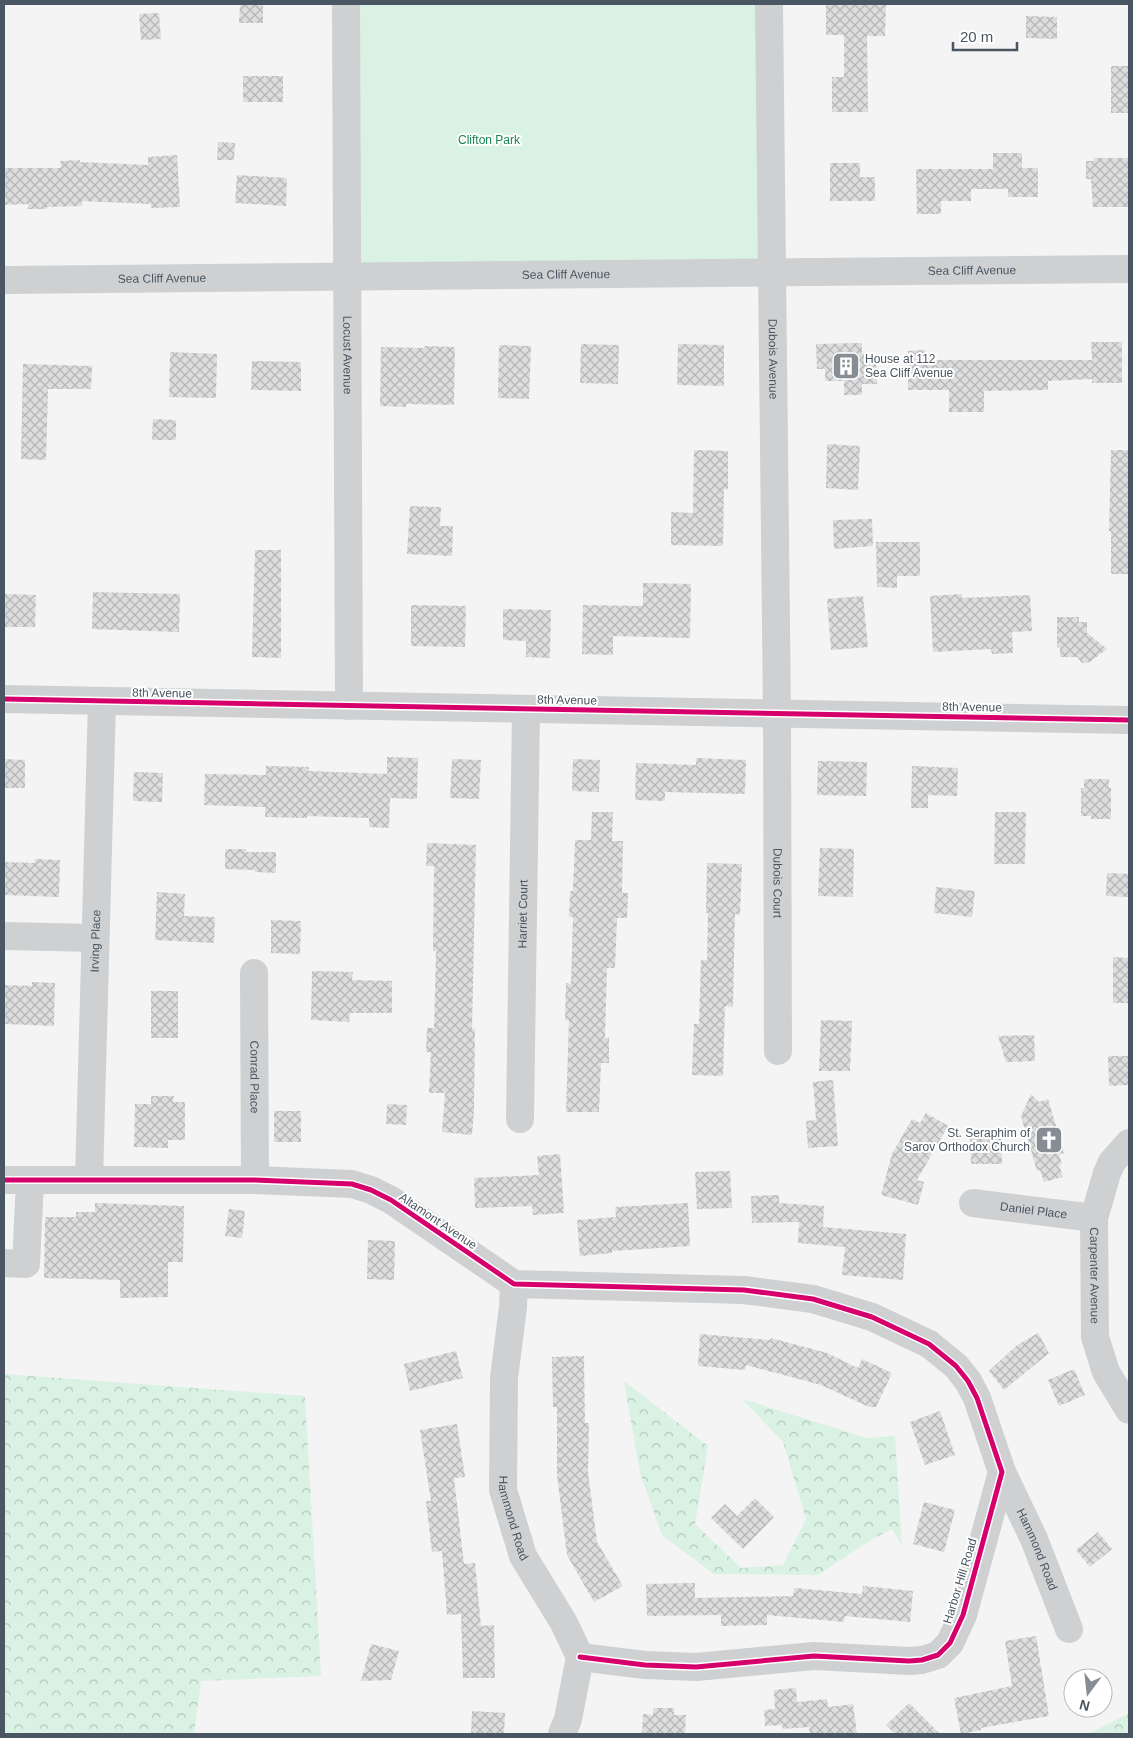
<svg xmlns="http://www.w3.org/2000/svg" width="1133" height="1738" viewBox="0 0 1133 1738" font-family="Arial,sans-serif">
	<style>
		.forest { fill: url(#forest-crowns) }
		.park { fill: #d9f2e3 }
		.building { fill: url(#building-cross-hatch) }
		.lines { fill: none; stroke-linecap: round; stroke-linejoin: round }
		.minor { stroke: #ced0d2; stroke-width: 28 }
		.cycleway-casing { stroke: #fff; stroke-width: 8 }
		.cycleway { stroke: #d6006c; stroke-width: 5 }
		.labels { text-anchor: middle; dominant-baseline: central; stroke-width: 4; stroke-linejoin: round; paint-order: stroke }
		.park-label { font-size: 12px; fill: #17864f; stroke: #fff }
		.street-label { font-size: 12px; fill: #4a5661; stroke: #fff }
		.poi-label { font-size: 12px; fill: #4a5661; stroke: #fff; text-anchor: start }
	</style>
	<defs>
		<pattern id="forest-crowns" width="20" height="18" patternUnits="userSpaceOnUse" patternTransform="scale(1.25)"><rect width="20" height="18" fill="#d9f2e3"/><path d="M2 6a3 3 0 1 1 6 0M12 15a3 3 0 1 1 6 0" fill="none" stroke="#b2c7bb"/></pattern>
		<pattern id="building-cross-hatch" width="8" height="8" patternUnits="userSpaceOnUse" patternTransform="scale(1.25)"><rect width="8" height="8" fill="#ddddde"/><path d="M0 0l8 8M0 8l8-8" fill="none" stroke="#b5b6b7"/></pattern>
	</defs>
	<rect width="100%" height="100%" fill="#f4f4f4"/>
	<!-- forest -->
	<path class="forest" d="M 4,1374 L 305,1396 L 321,1676 L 201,1681 L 194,1734 L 4,1734 Z
		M 624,1381 L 708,1446 L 695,1524 L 741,1568 L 783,1565 L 806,1519 L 783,1442 L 742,1399 L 867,1438 L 895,1436 L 902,1546 L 892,1529 L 871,1540 L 818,1575 L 714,1574 L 662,1535 L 640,1473 Z
		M 1129,1713 L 1129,1734 L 1088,1734 Z"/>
	<!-- park -->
	<path class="park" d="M 346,4 L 769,4 L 771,273 L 347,277 Z"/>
	<!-- building -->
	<path class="building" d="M 240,4 L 263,4 L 263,23 L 239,23 Z
		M 826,4 L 886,4 L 885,36 L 867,36 L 868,112 L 832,112 L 832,77 L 844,77 L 844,35 L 826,35 Z
		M 159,13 L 161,39 L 141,40 L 139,14 Z
		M 1026,16 L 1057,17 L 1057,39 L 1026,38 Z
		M 1111,66 L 1129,66 L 1129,113 L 1111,113 Z
		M 243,76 L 283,76 L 283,102 L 243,102 Z
		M 218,142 L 235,143 L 234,160 L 217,160 Z
		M 993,153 L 1022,153 L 1022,168 L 1038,168 L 1038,197 L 1008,197 L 1008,189 L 971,189 L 971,201 L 941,201 L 941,214 L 917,214 L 916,169 L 993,169 Z
		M 177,155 L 180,207 L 151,208 L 151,204 L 82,201 L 82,206 L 47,207 L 47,209 L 28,209 L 28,204 L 4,205 L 4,168 L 61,168 L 60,161 L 80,160 L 80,162 L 148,165 L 148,157 Z
		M 1094,158 L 1129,158 L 1129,207 L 1093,207 L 1091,179 L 1086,179 L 1086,161 L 1094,161 Z
		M 830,163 L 860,163 L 860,177 L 875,177 L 875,201 L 830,201 Z
		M 237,175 L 287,178 L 286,206 L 235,203 Z
		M 1091,342 L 1122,342 L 1122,383 L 1092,383 L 1092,379 L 1048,381 L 1048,390 L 984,391 L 984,412 L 949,412 L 949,390 L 908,390 L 908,351 L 925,350 L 926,354 L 932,354 L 932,360 L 1092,360 Z
		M 862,343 L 862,354 L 874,354 L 874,358 L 876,358 L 877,384 L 862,384 L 862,395 L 844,395 L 844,381 L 825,381 L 825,369 L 817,369 L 816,344 Z
		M 581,344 L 619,345 L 618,384 L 580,383 Z
		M 678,344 L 724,345 L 724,386 L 677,385 Z
		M 499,345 L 531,346 L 529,399 L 498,398 Z
		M 424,346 L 455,347 L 454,405 L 406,404 L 406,407 L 380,406 L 381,347 L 424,348 Z
		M 170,352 L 217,354 L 216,398 L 169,397 Z
		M 252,361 L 301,362 L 301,391 L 251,390 Z
		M 23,364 L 92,366 L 91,389 L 48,389 L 46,460 L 21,459 Z
		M 153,419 L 176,420 L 176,440 L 152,440 Z
		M 827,444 L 860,446 L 858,490 L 826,488 Z
		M 694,450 L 728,451 L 728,489 L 724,489 L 723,546 L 671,545 L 671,512 L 693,513 Z
		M 1111,450 L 1129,450 L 1129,574 L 1111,574 L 1111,531 L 1109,531 Z
		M 410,506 L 441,507 L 440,526 L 453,526 L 452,556 L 407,554 Z
		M 872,519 L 873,546 L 834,549 L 833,520 Z
		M 876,542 L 920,542 L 920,576 L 897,576 L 897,588 L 877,587 Z
		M 255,550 L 281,550 L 281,658 L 252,657 Z
		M 643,583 L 691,584 L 690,638 L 613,636 L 613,655 L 582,654 L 583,605 L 643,606 Z
		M 93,592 L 180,594 L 179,632 L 92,629 Z
		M 4,594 L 36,595 L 35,627 L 4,627 Z
		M 962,594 L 962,598 L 1030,595 L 1032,631 L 1012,632 L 1013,653 L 992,654 L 991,649 L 933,652 L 930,596 Z
		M 863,596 L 868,647 L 831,650 L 827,599 Z
		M 411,605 L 466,606 L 465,647 L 411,646 Z
		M 503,609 L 551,610 L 550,658 L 526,657 L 526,641 L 503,640 Z
		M 1057,617 L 1079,617 L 1079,622 L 1087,622 L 1087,633 L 1107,649 L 1090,662 L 1082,663 L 1077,657 L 1060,657 L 1060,648 L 1057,647 Z
		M 387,757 L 418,758 L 417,799 L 390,798 L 389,828 L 369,827 L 369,818 L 307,816 L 307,818 L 265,817 L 265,807 L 204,805 L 205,774 L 266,775 L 266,766 L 309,767 L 308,771 L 387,774 Z
		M 696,758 L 746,760 L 745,794 L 665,792 L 665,801 L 635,800 L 636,763 L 696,765 Z
		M 4,759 L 25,760 L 25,788 L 4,788 Z
		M 452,759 L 481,760 L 479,799 L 450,798 Z
		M 573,759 L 600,760 L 599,792 L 572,791 Z
		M 818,761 L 867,762 L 866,796 L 817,795 Z
		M 912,766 L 958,768 L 957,796 L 928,795 L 928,808 L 911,808 Z
		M 134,772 L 163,773 L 162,802 L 133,801 Z
		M 1084,779 L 1109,779 L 1109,788 L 1111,788 L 1111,819 L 1091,819 L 1091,816 L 1081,816 L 1081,788 L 1084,788 Z
		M 592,812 L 613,812 L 612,841 L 623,841 L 622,893 L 628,893 L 627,918 L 617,918 L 615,968 L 607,968 L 605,1038 L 609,1038 L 609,1063 L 601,1063 L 599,1112 L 566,1112 L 569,1020 L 565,1020 L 566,983 L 571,984 L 573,917 L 569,917 L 570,891 L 573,891 L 575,840 L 591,840 Z
		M 995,812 L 1026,812 L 1025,864 L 994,864 Z
		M 427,843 L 476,845 L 472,1029 L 475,1029 L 474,1111 L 472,1135 L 442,1132 L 445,1093 L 429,1093 L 431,1052 L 426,1052 L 427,1028 L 434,1028 L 436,951 L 433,951 L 434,866 L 426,866 Z
		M 820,848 L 854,849 L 853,897 L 818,896 Z
		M 225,849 L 246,849 L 246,852 L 276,852 L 276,873 L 255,872 L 255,870 L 225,869 Z
		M 35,859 L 60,860 L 59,897 L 4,895 L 4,862 L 35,863 Z
		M 707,863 L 742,864 L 740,915 L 735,914 L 733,1007 L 725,1006 L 723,1076 L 692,1075 L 694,1024 L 699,1024 L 701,960 L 707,960 L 708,913 L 706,913 Z
		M 1107,873 L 1129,874 L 1129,897 L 1106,896 Z
		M 936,887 L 975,891 L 972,917 L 934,913 Z
		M 157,892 L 185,894 L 184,916 L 215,917 L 214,943 L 155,940 Z
		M 271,920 L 301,921 L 300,954 L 271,953 Z
		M 1113,957 L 1129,958 L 1129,1003 L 1113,1003 Z
		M 312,971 L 353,972 L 352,980 L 392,981 L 392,1013 L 350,1013 L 349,1022 L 311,1020 Z
		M 32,982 L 55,983 L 54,1026 L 4,1024 L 4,985 L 32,986 Z
		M 151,991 L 178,991 L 178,1038 L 151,1038 Z
		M 821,1020 L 852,1021 L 850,1071 L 819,1071 Z
		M 1034,1035 L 1035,1061 L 1006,1062 L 998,1036 Z
		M 1108,1056 L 1129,1056 L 1129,1085 L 1109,1086 Z
		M 833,1080 L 838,1146 L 808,1148 L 806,1121 L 816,1120 L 813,1082 Z
		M 1031,1094 L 1039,1102 L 1048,1099 L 1064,1153 L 1059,1155 L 1062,1164 L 1059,1165 L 1063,1177 L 1044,1182 L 1040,1170 L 1037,1171 L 1021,1116 Z
		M 151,1096 L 174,1096 L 173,1102 L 185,1102 L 185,1140 L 168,1140 L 168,1148 L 134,1147 L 135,1104 L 151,1104 Z
		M 387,1104 L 407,1105 L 406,1125 L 386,1124 Z
		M 274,1111 L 301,1111 L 301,1142 L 274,1142 Z
		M 926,1113 L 948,1126 L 917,1180 L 924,1182 L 918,1205 L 881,1195 L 892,1154 L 912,1119 L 920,1123 Z
		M 1001,1129 L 1002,1164 L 971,1164 L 970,1130 Z
		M 560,1154 L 564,1213 L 533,1215 L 532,1206 L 475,1208 L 474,1178 L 539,1175 L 537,1156 Z
		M 730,1171 L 732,1208 L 697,1209 L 695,1172 Z
		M 779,1195 L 779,1203 L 824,1206 L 823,1227 L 906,1234 L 903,1280 L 842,1275 L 845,1247 L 798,1243 L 799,1222 L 752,1223 L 751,1196 Z
		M 95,1203 L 184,1206 L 183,1262 L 168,1262 L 168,1297 L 120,1298 L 120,1280 L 44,1278 L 45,1217 L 76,1217 L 76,1212 L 95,1212 Z
		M 688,1203 L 690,1246 L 612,1251 L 612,1253 L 580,1256 L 577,1220 L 616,1217 L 615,1207 Z
		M 229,1209 L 245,1211 L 242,1238 L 225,1236 Z
		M 368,1240 L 395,1241 L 394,1280 L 367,1279 Z
		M 1038,1333 L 1049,1353 L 1004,1390 L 989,1371 L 1016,1346 Z
		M 700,1334 L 770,1340 L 771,1338 L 827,1353 L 858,1368 L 862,1359 L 892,1373 L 876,1407 L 869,1407 L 821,1385 L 746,1365 L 745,1370 L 698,1366 Z
		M 456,1351 L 463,1378 L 410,1391 L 404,1364 Z
		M 584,1356 L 585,1423 L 589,1423 L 588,1472 L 597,1542 L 623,1586 L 594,1602 L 567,1555 L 557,1475 L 557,1407 L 553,1407 L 552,1357 Z
		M 1074,1369 L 1085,1395 L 1059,1406 L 1048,1380 Z
		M 940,1411 L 955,1455 L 925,1465 L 910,1422 Z
		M 457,1424 L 465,1477 L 454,1478 L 464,1564 L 475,1563 L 481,1626 L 494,1625 L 495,1678 L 463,1678 L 461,1614 L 447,1615 L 442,1551 L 432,1552 L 426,1501 L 431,1501 L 420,1430 Z
		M 755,1498 L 774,1517 L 743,1549 L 711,1518 L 725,1504 L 737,1516 Z
		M 924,1502 L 955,1510 L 944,1552 L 913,1544 Z
		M 1098,1532 L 1112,1549 L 1090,1567 L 1076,1550 Z
		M 695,1583 L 695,1598 L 793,1596 L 794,1588 L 862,1594 L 863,1586 L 913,1591 L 910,1622 L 845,1616 L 844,1622 L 767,1615 L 767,1625 L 721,1626 L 721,1615 L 647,1616 L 646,1584 Z
		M 1036,1636 L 1049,1716 L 981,1728 L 981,1730 L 961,1734 L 954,1698 L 1012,1686 L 1005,1641 Z
		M 371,1644 L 399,1651 L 391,1680 L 361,1681 Z
		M 796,1688 L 797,1702 L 827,1699 L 828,1707 L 853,1704 L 857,1734 L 810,1734 L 809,1727 L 783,1729 L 782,1725 L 765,1726 L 764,1710 L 775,1709 L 774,1690 Z
		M 909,1703 L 940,1734 L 895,1734 L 886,1725 Z
		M 653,1708 L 674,1708 L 674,1715 L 686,1715 L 685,1734 L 642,1734 L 643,1714 L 653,1715 Z
		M 472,1711 L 505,1713 L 504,1734 L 471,1734 Z"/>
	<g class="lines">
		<!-- minor -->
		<g class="minor">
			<path id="s1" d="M 346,4 L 349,706"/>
			<path id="s2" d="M 769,4 L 777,714 L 778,1051"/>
			<path id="s3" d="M 4,280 L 1129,269"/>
			<path d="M 4,699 L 1129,720"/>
			<path d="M 4,936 L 95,938"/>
			<path id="s4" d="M 254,973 L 255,1180"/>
			<path id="s5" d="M 520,1119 L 526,710"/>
			<path id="s6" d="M 1129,1143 L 1112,1162 L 1107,1173 L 1094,1218 L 1095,1337 L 1106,1372 L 1129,1410"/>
			<path d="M 4,1180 L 255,1180 L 352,1184 L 371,1190 L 391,1200 L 514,1284 L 744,1290 L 813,1299 L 872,1317 L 929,1344 L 956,1366 L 968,1381 L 977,1398 L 1002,1472 L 963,1615 L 950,1643 L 938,1655 L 922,1660 L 909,1661 L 814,1656 L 696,1667 L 645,1665 L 580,1657"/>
			<path id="s7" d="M 89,1180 L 102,702"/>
			<path id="s8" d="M 973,1203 L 1094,1218"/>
			<path d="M 4,1263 L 26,1264 L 30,1181"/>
			<path id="s9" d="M 514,1284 L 513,1307 L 504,1378 L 503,1490 L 523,1556 L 564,1623 L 580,1657 L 568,1719 L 562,1734"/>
			<path id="s10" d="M 1002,1472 L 1034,1539 L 1069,1629"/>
		</g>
		<!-- cycleway casing -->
		<g class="cycleway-casing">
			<path id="cycleway" d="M 4,699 L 1129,720
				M 4,1180 L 255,1180 L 352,1184 L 371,1190 L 391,1200 L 514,1284 L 744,1290 L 813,1299 L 872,1317 L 929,1344 L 956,1366 L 968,1381 L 977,1398 L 1002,1472 L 963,1615 L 950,1643 L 938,1655 L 922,1660 L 909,1661 L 814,1656 L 696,1667 L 645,1665 L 580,1657"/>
		</g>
		<!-- cycleway -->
		<use href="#cycleway" class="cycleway"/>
	</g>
	<!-- icons -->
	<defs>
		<g id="building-square" transform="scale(1.4375)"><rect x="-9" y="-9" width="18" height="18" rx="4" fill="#868d94" stroke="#fff"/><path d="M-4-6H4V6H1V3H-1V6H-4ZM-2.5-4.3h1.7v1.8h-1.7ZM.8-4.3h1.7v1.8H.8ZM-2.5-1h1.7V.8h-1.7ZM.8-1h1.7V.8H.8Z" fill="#fff"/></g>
		<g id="church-square" transform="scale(1.4375)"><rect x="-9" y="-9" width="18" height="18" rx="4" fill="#868d94" stroke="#fff"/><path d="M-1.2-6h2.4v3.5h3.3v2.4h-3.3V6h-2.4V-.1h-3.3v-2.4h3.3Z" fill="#fff"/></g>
	</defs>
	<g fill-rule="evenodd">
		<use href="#building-square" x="846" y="366"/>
		<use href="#church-square" x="1049" y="1140"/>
	</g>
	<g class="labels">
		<!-- park labels -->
		<g class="park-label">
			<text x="489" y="140">Clifton Park</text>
		</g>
		<!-- street labels -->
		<g class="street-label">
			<text stroke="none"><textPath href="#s3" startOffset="968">Sea Cliff Avenue</textPath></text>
			<text stroke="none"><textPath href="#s3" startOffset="562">Sea Cliff Avenue</textPath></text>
			<text stroke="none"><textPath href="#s3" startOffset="158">Sea Cliff Avenue</textPath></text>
			<text stroke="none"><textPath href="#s1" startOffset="351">Locust Avenue</textPath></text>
			<text stroke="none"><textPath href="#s2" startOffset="355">Dubois Avenue</textPath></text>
			<text transform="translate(162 693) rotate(1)">8th Avenue</text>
			<text transform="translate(567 700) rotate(1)">8th Avenue</text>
			<text transform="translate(972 707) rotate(1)">8th Avenue</text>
			<text stroke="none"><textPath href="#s2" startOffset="879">Dubois Court</textPath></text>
			<text stroke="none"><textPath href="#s5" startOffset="205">Harriet Court</textPath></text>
			<text stroke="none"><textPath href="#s7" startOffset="239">Irving Place</textPath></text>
			<text stroke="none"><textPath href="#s4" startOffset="104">Conrad Place</textPath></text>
			<text stroke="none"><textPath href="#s8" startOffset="61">Daniel Place</textPath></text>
			<text transform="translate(438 1221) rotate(34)">Altamont Avenue</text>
			<text stroke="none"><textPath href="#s6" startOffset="142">Carpenter Avenue</textPath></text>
			<text stroke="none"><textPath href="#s9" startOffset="236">Hammond Road</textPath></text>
			<text stroke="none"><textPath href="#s10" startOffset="85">Hammond Road</textPath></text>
			<text transform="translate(960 1581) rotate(-73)">Harbor Hill Road</text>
		</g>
		<!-- poi labels -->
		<g class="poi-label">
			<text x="865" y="359">House at 112<tspan x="865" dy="14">Sea Cliff Avenue</tspan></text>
			<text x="1030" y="1133" text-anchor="end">St. Seraphim of<tspan x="1030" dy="14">Sarov Orthodox Church</tspan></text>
		</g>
	</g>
	<!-- border -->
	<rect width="1133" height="1738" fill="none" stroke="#4a5661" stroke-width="10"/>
	<!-- north arrow -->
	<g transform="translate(1088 1693) rotate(195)"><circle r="24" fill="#ffffff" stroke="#b7bbc0"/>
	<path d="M0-4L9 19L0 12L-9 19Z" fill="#868d94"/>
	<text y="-8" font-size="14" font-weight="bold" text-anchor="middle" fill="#4a5661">N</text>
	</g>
	<!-- scale -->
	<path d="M953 42v8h64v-8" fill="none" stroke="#4a5661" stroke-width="2.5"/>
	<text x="960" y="42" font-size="15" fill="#4a5661" stroke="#ffffff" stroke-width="4" paint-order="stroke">20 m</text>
</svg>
